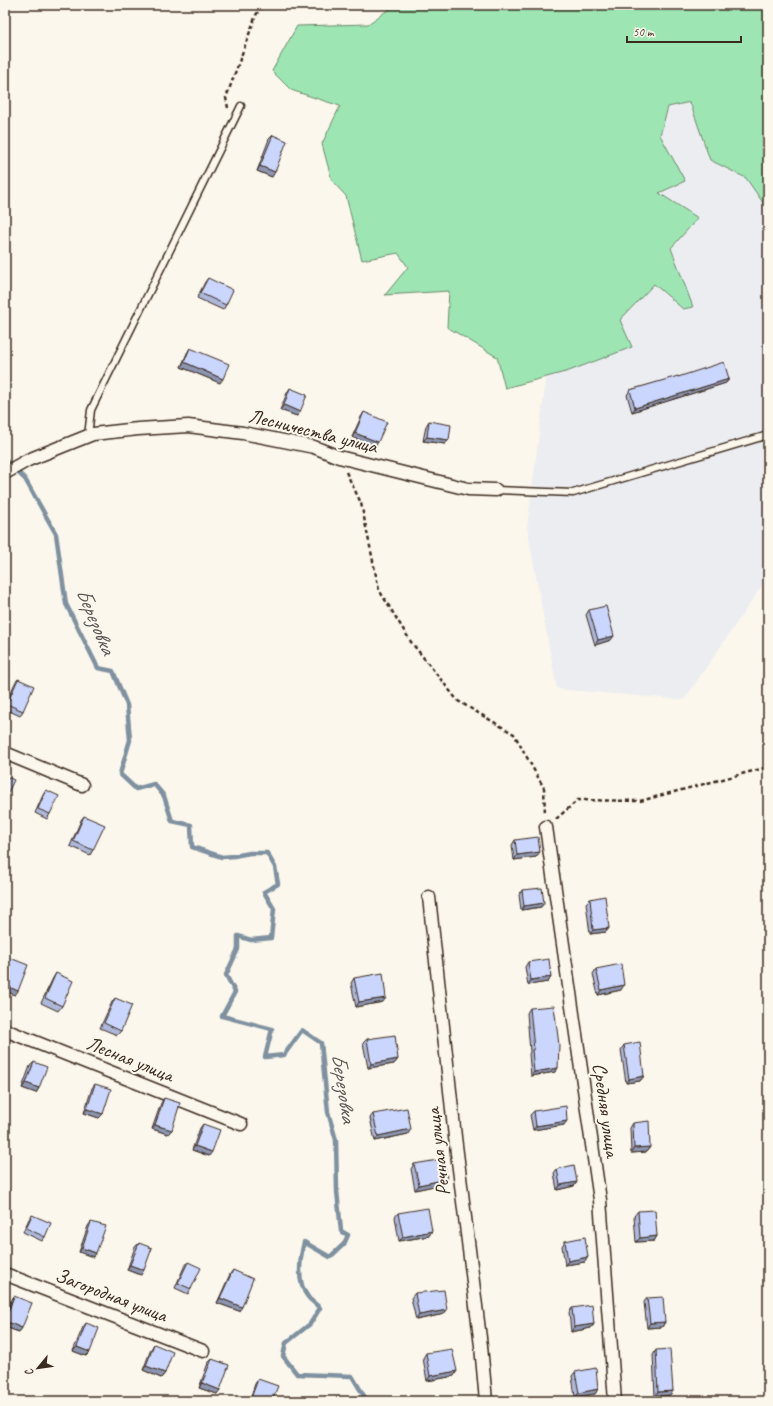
<svg xmlns="http://www.w3.org/2000/svg" width="773" height="1406" viewBox="0 0 773 1406" font-family="Caveat,sans-serif">
	<style>
		.built { fill: #ecedf1 }
		.green { fill: #9de6b4; stroke: #6c8869 }
		.lines { fill: none; stroke-linecap: round; stroke-linejoin: round }
		.stream { stroke: #7f91a0; stroke-width: 4.5 }
		.lane-casing { stroke: #3b2a1e; stroke-width: 9 }
		.street-casing { stroke: #3b2a1e; stroke-width: 15 }
		.path { stroke: #3b2a1e; stroke-width: 2.5; stroke-dasharray: 4 3; stroke-linecap: butt }
		.lane { stroke: #fbf7ec; stroke-width: 6 }
		.street { stroke: #fbf7ec; stroke-width: 12 }
		.wall { fill: #aeb8da; stroke: #3b2a1e }
		.shaded-wall { fill: #8d96b1; stroke: #3b2a1e }
		.building { fill: #cad6fd; stroke: #3b2a1e }
		.labels { text-anchor: middle; dominant-baseline: central; stroke-width: 4; stroke-linejoin: round; paint-order: stroke }
		.street-label { font-size: 20px; fill: #3b2a1e; stroke: #fbf7ec }
		.water-label { font-size: 21px; font-style: italic; fill: #585554; stroke: #fbf7ec }
	</style>
	<rect width="100%" height="100%" fill="#fbf7ec"/>
	<filter id="ink" filterUnits="userSpaceOnUse"><feTurbulence type="fractalNoise" baseFrequency=".025" numOctaves="2"/><feDisplacementMap in="SourceGraphic" scale="8" xChannelSelector="R" yChannelSelector="G"/><feConvolveMatrix kernelMatrix="1 2 1 2 8 2 1 2 1" color-interpolation-filters="sRGB"/></filter>
	<g filter="url(#ink)">
		<!-- built -->
		<path class="built" d="M 660,45 L 768,151 L 768,577 L 684,700 L 557,689 L 527,528 L 556,300 Z"/>
		<!-- green -->
		<path class="green" d="M 395,5 L 768,5 L 768,210 L 746,178 L 710,160 L 690,102 L 668,107 L 660,135 L 685,181 L 659,193 L 698,218 L 671,248 L 693,307 L 683,309 L 654,284 L 620,320 L 632,347 L 569,371 L 505,388 L 497,357 L 447,327 L 449,291 L 385,295 L 408,267 L 398,253 L 362,260 L 346,196 L 332,181 L 322,144 L 340,106 L 291,90 L 272,71 L 297,26 L 368,24 Z"/>
		<g class="lines">
			<!-- stream -->
			<path class="stream" d="M 5,460 L 25,479 L 56,534 L 66,604 L 98,668 L 113,671 L 127,705 L 130,740 L 120,774 L 136,789 L 154,784 L 164,796 L 172,821 L 191,825 L 192,847 L 222,857 L 234,856 L 250,853 L 267,853 L 275,867 L 278,884 L 264,892 L 274,909 L 271,938 L 251,940 L 238,936 L 238,949 L 226,975 L 235,992 L 222,1016 L 272,1029 L 265,1057 L 284,1055 L 302,1030 L 321,1043 L 328,1112 L 336,1140 L 337,1191 L 341,1231 L 348,1235 L 344,1244 L 330,1257 L 304,1242 C 300,1259 296,1282 308,1297 C 311,1301 316,1304 320,1308 L 310,1324 L 286,1343 L 283,1356 L 297,1374 L 352,1376 L 367,1401"/>
			<!-- lane casing -->
			<g class="lane-casing">
				<path id="lane" d="M 88,436 L 91,410 L 241,106
					M 496,490 L 573,493 L 768,435"/>
			</g>
			<!-- street casing -->
			<g class="street-casing">
				<path id="street" d="M 5,473 L 28,460 L 93,434 L 138,429 L 188,426 L 243,433 L 314,447 L 339,457 L 468,489 L 496,490
					M 5,753 L 82,785
					M 546,827 L 600,1200 L 615,1401
					M 429,897 L 455,1137 L 481,1346 L 486,1401
					M 5,1030 L 241,1124
					M 5,1274 L 203,1351"/>
			</g>
			<!-- path -->
			<path class="path" d="M 228,108 L 226,98 L 256,15 L 263,5
				M 346,472 L 361,503 L 379,590 L 411,642 L 458,701 L 514,734 L 544,788 L 545,814
				M 556,819 L 578,800 L 640,801 L 768,767"/>
			<!-- lane -->
			<use href="#lane" class="lane"/>
			<!-- street -->
			<use href="#street" class="street"/>
		</g>
		<!-- wall -->
		<path class="wall" d="M 273,135 L 272,177 L 257,171 L 269,139 Z
			M 208,278 L 226,305 L 223,310 L 197,298 L 205,282 Z
			M 190,348 L 220,383 L 181,367 L 187,353 Z
			M 678,377 L 729,379 L 726,383 L 632,412 L 627,395 L 630,390 Z
			M 290,388 L 297,416 L 280,410 L 287,393 Z
			M 364,412 L 375,447 L 352,437 L 361,417 Z
			M 429,421 L 445,444 L 423,441 L 426,426 Z
			M 589,610 L 611,640 L 595,645 L 586,615 Z
			M 18,679 L 23,711 L 20,716 L 5,709 L 5,705 L 15,683 Z
			M 46,790 L 50,814 L 47,819 L 35,813 L 43,795 Z
			M 84,816 L 93,850 L 90,855 L 70,846 L 81,820 Z
			M 515,840 L 536,857 L 514,860 L 512,845 Z
			M 522,890 L 544,903 L 541,907 L 521,910 L 519,895 Z
			M 590,899 L 609,928 L 606,932 L 590,934 L 586,903 Z
			M 10,958 L 15,995 L 5,991 L 5,967 Z
			M 528,962 L 551,977 L 548,982 L 528,985 L 525,967 Z
			M 596,969 L 621,990 L 598,995 L 593,974 Z
			M 56,973 L 62,1006 L 58,1011 L 41,1003 L 53,978 Z
			M 354,978 L 383,1002 L 356,1007 L 351,983 Z
			M 115,998 L 121,1031 L 117,1035 L 100,1028 L 112,1002 Z
			M 530,1008 L 558,1068 L 555,1072 L 531,1076 L 529,1054 L 530,1052 L 527,1013 Z
			M 367,1039 L 398,1059 L 394,1064 L 368,1068 L 363,1043 Z
			M 624,1045 L 644,1076 L 640,1081 L 626,1083 L 621,1050 Z
			M 34,1062 L 39,1088 L 36,1093 L 22,1088 L 30,1066 Z
			M 95,1084 L 103,1114 L 99,1118 L 84,1113 L 92,1088 Z
			M 164,1098 L 172,1130 L 168,1134 L 152,1129 L 161,1103 Z
			M 534,1111 L 564,1125 L 533,1130 L 530,1115 Z
			M 373,1114 L 408,1134 L 375,1141 L 370,1118 Z
			M 633,1123 L 650,1147 L 646,1152 L 631,1153 L 630,1128 Z
			M 203,1124 L 209,1156 L 192,1150 L 200,1128 Z
			M 414,1164 L 447,1179 L 443,1184 L 415,1190 L 411,1169 Z
			M 557,1169 L 577,1182 L 574,1186 L 557,1190 L 554,1173 Z
			M 638,1211 L 657,1236 L 654,1241 L 636,1242 L 634,1216 Z
			M 398,1213 L 429,1236 L 399,1241 L 395,1217 Z
			M 32,1215 L 45,1237 L 42,1241 L 23,1232 L 29,1219 Z
			M 91,1222 L 93,1257 L 79,1252 L 88,1226 Z
			M 565,1241 L 585,1262 L 565,1265 L 562,1246 Z
			M 139,1243 L 141,1275 L 127,1270 L 135,1247 Z
			M 188,1262 L 191,1289 L 188,1294 L 175,1288 L 184,1267 Z
			M 233,1270 L 239,1311 L 217,1303 L 230,1274 Z
			M 415,1293 L 444,1314 L 416,1320 L 411,1298 Z
			M 14,1296 L 22,1328 L 19,1332 L 5,1327 L 5,1317 L 11,1301 Z
			M 647,1298 L 665,1322 L 662,1327 L 647,1328 L 644,1302 Z
			M 572,1308 L 594,1324 L 591,1328 L 571,1332 L 569,1312 Z
			M 86,1323 L 86,1356 L 73,1351 L 83,1327 Z
			M 154,1344 L 165,1373 L 161,1378 L 143,1370 L 151,1349 Z
			M 656,1350 L 673,1391 L 670,1395 L 655,1397 L 653,1355 Z
			M 426,1353 L 454,1376 L 427,1381 L 423,1358 Z
			M 212,1359 L 217,1394 L 199,1388 L 208,1363 Z
			M 575,1372 L 598,1389 L 595,1394 L 575,1397 L 572,1376 Z
			M 258,1379 L 272,1401 L 249,1401 L 255,1384 Z"/>
		<!-- shaded-wall -->
		<path class="shaded-wall" d="M 260,166 L 275,172 L 272,177 L 257,171 Z
			M 184,362 L 223,379 L 220,383 L 181,367 Z
			M 729,379 L 726,383 L 632,412 L 635,408 Z
			M 284,405 L 300,412 L 297,416 L 280,410 Z
			M 355,433 L 378,442 L 375,447 L 352,437 Z
			M 427,437 L 449,440 L 445,444 L 423,441 Z
			M 614,636 L 611,640 L 595,645 L 598,640 Z
			M 540,852 L 536,857 L 514,860 L 517,855 Z
			M 544,903 L 541,907 L 521,910 L 524,906 Z
			M 609,928 L 606,932 L 590,934 L 593,930 Z
			M 551,977 L 548,982 L 528,985 L 531,980 Z
			M 5,985 L 18,991 L 15,995 L 5,991 Z
			M 624,985 L 621,990 L 598,995 L 601,990 Z
			M 386,998 L 383,1002 L 356,1007 L 359,1002 Z
			M 398,1059 L 394,1064 L 368,1068 L 371,1064 Z
			M 558,1068 L 555,1072 L 531,1076 L 534,1072 Z
			M 644,1076 L 640,1081 L 626,1083 L 629,1079 Z
			M 26,1083 L 39,1088 L 36,1093 L 22,1088 Z
			M 87,1109 L 103,1114 L 99,1118 L 84,1113 Z
			M 567,1121 L 564,1125 L 533,1130 L 536,1126 Z
			M 155,1125 L 172,1130 L 168,1134 L 152,1129 Z
			M 411,1129 L 408,1134 L 375,1141 L 378,1136 Z
			M 195,1146 L 212,1152 L 209,1156 L 192,1150 Z
			M 650,1147 L 646,1152 L 631,1153 L 634,1148 Z
			M 447,1179 L 443,1184 L 415,1190 L 419,1185 Z
			M 577,1182 L 574,1186 L 557,1190 L 560,1185 Z
			M 432,1231 L 429,1236 L 399,1241 L 403,1237 Z
			M 657,1236 L 654,1241 L 636,1242 L 640,1238 Z
			M 82,1248 L 96,1253 L 93,1257 L 79,1252 Z
			M 588,1257 L 585,1262 L 565,1265 L 568,1261 Z
			M 130,1265 L 144,1270 L 141,1275 L 127,1270 Z
			M 220,1298 L 242,1307 L 239,1311 L 217,1303 Z
			M 447,1310 L 444,1314 L 416,1320 L 419,1315 Z
			M 5,1321 L 22,1328 L 19,1332 L 5,1327 Z
			M 665,1322 L 662,1327 L 647,1328 L 650,1323 Z
			M 594,1324 L 591,1328 L 571,1332 L 574,1327 Z
			M 77,1347 L 90,1352 L 86,1356 L 73,1351 Z
			M 146,1366 L 165,1373 L 161,1378 L 143,1370 Z
			M 457,1371 L 454,1376 L 427,1381 L 430,1376 Z
			M 202,1383 L 220,1390 L 217,1394 L 199,1388 Z
			M 598,1389 L 595,1394 L 575,1397 L 579,1393 Z
			M 673,1391 L 670,1395 L 655,1397 L 658,1392 Z"/>
		<!-- building -->
		<path class="building" d="M 273,135 L 287,141 L 275,172 L 260,166 Z
			M 208,278 L 233,290 L 226,305 L 200,293 Z
			M 190,348 L 229,364 L 223,379 L 184,362 Z
			M 724,362 L 729,379 L 635,408 L 630,390 L 678,376 L 678,377 Z
			M 290,388 L 307,395 L 300,412 L 284,405 Z
			M 364,412 L 387,422 L 378,442 L 355,433 Z
			M 429,421 L 451,425 L 449,440 L 427,437 Z
			M 606,606 L 614,636 L 598,640 L 589,610 Z
			M 18,679 L 34,686 L 23,711 L 7,704 Z
			M 5,776 L 14,780 L 5,799 Z
			M 46,790 L 59,796 L 50,814 L 38,809 Z
			M 84,816 L 105,825 L 93,850 L 73,841 Z
			M 538,837 L 540,852 L 517,855 L 515,840 Z
			M 542,888 L 544,903 L 524,906 L 522,890 Z
			M 605,896 L 609,928 L 593,930 L 590,899 Z
			M 10,958 L 28,965 L 18,991 L 5,985 L 5,970 Z
			M 549,959 L 551,977 L 531,980 L 528,962 Z
			M 621,964 L 624,985 L 601,990 L 596,969 Z
			M 56,973 L 73,981 L 62,1006 L 45,998 Z
			M 383,973 L 386,998 L 359,1002 L 354,978 Z
			M 115,998 L 132,1005 L 121,1031 L 104,1023 Z
			M 554,1006 L 559,1045 L 558,1068 L 534,1072 L 532,1050 L 534,1049 L 530,1008 Z
			M 395,1035 L 398,1059 L 371,1064 L 367,1039 Z
			M 640,1042 L 644,1076 L 629,1079 L 624,1045 Z
			M 34,1062 L 47,1067 L 39,1088 L 26,1083 Z
			M 95,1084 L 111,1089 L 103,1114 L 87,1109 Z
			M 164,1098 L 180,1103 L 172,1130 L 155,1125 Z
			M 566,1106 L 567,1121 L 536,1126 L 534,1111 Z
			M 407,1108 L 411,1129 L 378,1136 L 373,1114 Z
			M 649,1121 L 650,1147 L 634,1148 L 633,1123 Z
			M 203,1124 L 220,1130 L 212,1152 L 195,1146 Z
			M 444,1159 L 447,1179 L 419,1185 L 414,1164 Z
			M 574,1165 L 577,1182 L 560,1185 L 557,1169 Z
			M 5,1189 L 9,1190 L 5,1200 Z
			M 428,1208 L 432,1231 L 403,1237 L 398,1213 Z
			M 655,1210 L 657,1236 L 640,1238 L 638,1211 Z
			M 32,1215 L 51,1223 L 45,1237 L 26,1228 Z
			M 91,1222 L 106,1226 L 96,1253 L 82,1248 Z
			M 585,1237 L 588,1257 L 568,1261 L 565,1241 Z
			M 139,1243 L 152,1248 L 144,1270 L 130,1265 Z
			M 188,1262 L 201,1268 L 191,1289 L 178,1283 Z
			M 233,1270 L 253,1279 L 242,1307 L 220,1298 Z
			M 444,1290 L 447,1310 L 419,1315 L 415,1293 Z
			M 14,1296 L 32,1303 L 22,1328 L 5,1321 Z
			M 663,1297 L 665,1322 L 650,1323 L 647,1298 Z
			M 592,1305 L 594,1324 L 574,1327 L 572,1308 Z
			M 86,1323 L 99,1328 L 90,1352 L 77,1347 Z
			M 154,1344 L 173,1352 L 165,1373 L 146,1366 Z
			M 452,1349 L 457,1371 L 430,1376 L 426,1353 Z
			M 670,1349 L 673,1391 L 658,1392 L 656,1350 Z
			M 212,1359 L 229,1365 L 220,1390 L 202,1383 Z
			M 596,1368 L 598,1389 L 579,1393 L 575,1372 Z
			M 258,1379 L 278,1386 L 272,1401 L 250,1401 Z"/>
	</g>
	<g class="labels">
		<!-- street labels -->
		<g class="street-label">
			<text transform="translate(313 431) rotate(14)">Лесничества улица</text>
			<text transform="translate(130 1059) rotate(22)">Лесная улица</text>
			<text transform="translate(606 1110) rotate(82)">Средняя улица</text>
			<text transform="translate(438 1152) rotate(-97)">Речная улица</text>
			<text transform="translate(111 1295) rotate(21)">Загородная улица</text>
		</g>
		<!-- water labels -->
		<g class="water-label">
			<text transform="translate(96 621) rotate(67)">Березовка</text>
			<text transform="translate(344 1088) rotate(81)">Березовка</text>
		</g>
	</g>
	<!-- margin -->
	<rect width="773" height="1406" fill="none" stroke="#fbf7ec" stroke-width="20"/>
	<rect x="10" y="10" width="753" height="1386" fill="none" stroke="#3b2a1e" stroke-width="1.5" filter="url(#ink)"/>
	<!-- north arrow -->
	<g transform="translate(38 1368) rotate(241)" stroke="#fbf7ec" stroke-width="3" paint-order="stroke">
	<path d="M0-3L7 15L0 10L-7 15Z" fill="#3b2a1e"/>
	<text y="-6" font-size="11" font-weight="bold" text-anchor="middle" fill="#3b2a1e">С</text>
	</g>
	<!-- scale -->
	<path d="M627 36v6h114v-6" fill="none" stroke="#3b2a1e" stroke-width="2"/>
	<text x="633" y="36" font-size="12" fill="#3b2a1e" stroke="#fbf7ec" stroke-width="3" paint-order="stroke">50 m</text>
</svg>
